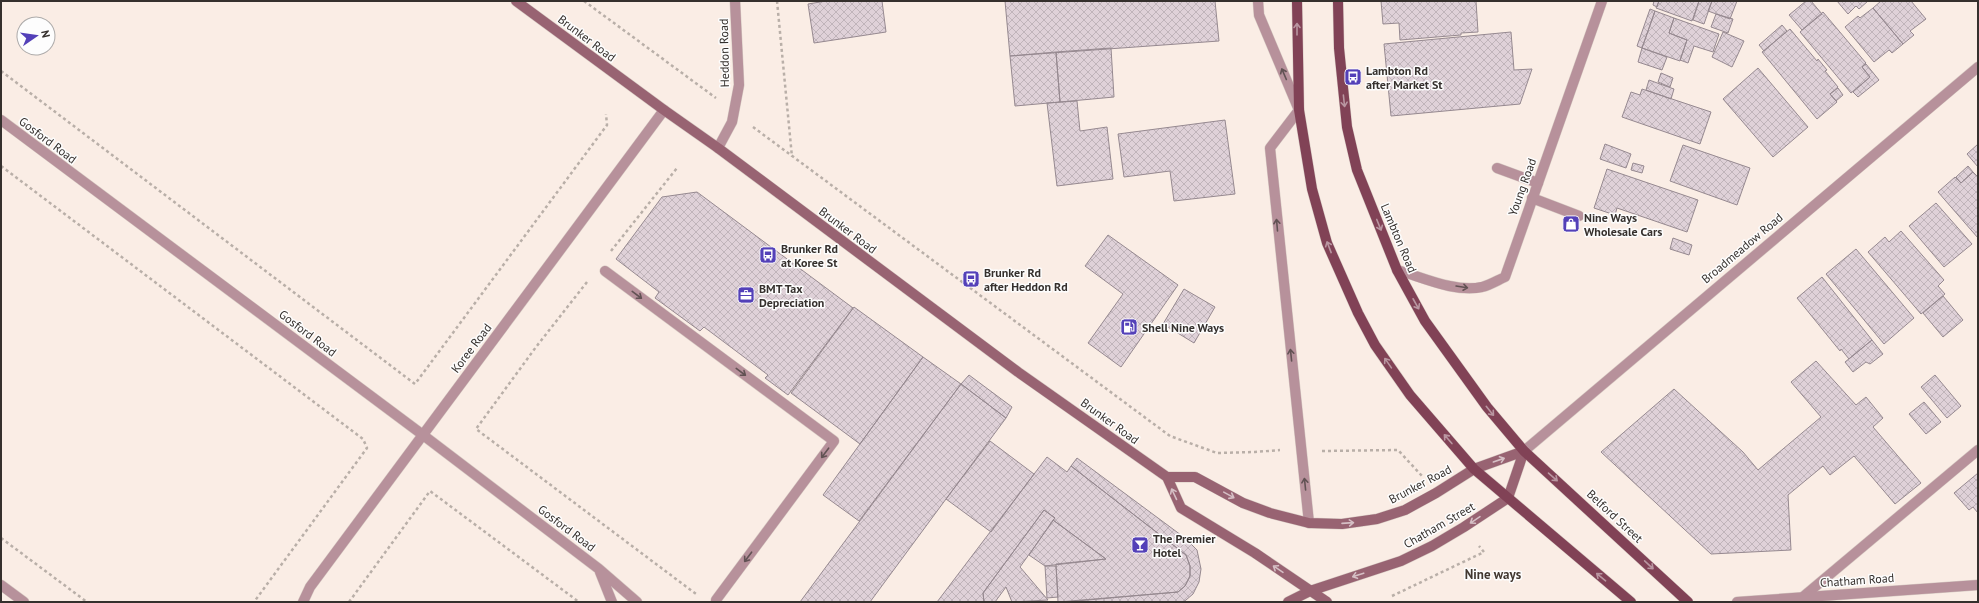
<svg xmlns="http://www.w3.org/2000/svg" width="1979" height="603" viewBox="0 0 1979 603" font-family="'PT Sans',sans-serif">
	<style>
		.building { fill: url(#building-cross-hatch); stroke: #968990 }
		.lines { fill: none; stroke-linecap: round; stroke-linejoin: round }
		.lane-casing { stroke: #d7cbc4; stroke-width: 11 }
		.street-casing { stroke: #d7cbc4; stroke-width: 11 }
		.secondary-casing { stroke: #d7cbc4; stroke-width: 11 }
		.primary-casing { stroke: #d7cbc4; stroke-width: 11 }
		.path { stroke: #b9afa8; stroke-width: 2.5; stroke-dasharray: 3 3; stroke-linecap: butt }
		.lane { stroke: #b7919b; stroke-width: 10 }
		.street { stroke: #b7919b; stroke-width: 10 }
		.secondary { stroke: #986372; stroke-width: 10 }
		.primary { stroke: #814256; stroke-width: 10 }
		.oneway { stroke: #b996a1 }
		.oneway2 { stroke: #625254 }
		.oneway3 { stroke: #d5bfc5 }
		.labels { text-anchor: middle; dominant-baseline: central; stroke-width: 3; stroke-linejoin: round; paint-order: stroke }
		.street-label { font-size: 12px; fill: #35302d; stroke: #fdfdfd }
		.poi-label { font-size: 12px; font-weight: bold; fill: #35302d; stroke: #fdfdfd; text-anchor: start }
		.neighbourhood-label { font-size: 13px; font-weight: bold; fill: #423831; stroke: #fdfdfd }
	</style>
	<defs>
		<pattern id="building-cross-hatch" width="8" height="8" patternUnits="userSpaceOnUse"><rect width="8" height="8" fill="#dfd1d8"/><path d="M0 0l8 8M0 8l8-8" fill="none" stroke="#c0b4ba"/></pattern>
	</defs>
	<rect width="100%" height="100%" fill="#faede5"/>
	<!-- building -->
	<path class="building" d="M 826,1 L 882,1 L 886,32 L 814,43 L 808,4 Z
		M 1005,1 L 1215,1 L 1219,41 L 1010,56 Z
		M 1381,1 L 1476,1 L 1478,32 L 1461,33 L 1461,35 L 1400,40 L 1399,23 L 1383,24 Z
		M 1654,1 L 1659,1 L 1657,7 L 1653,5 Z
		M 1659,1 L 1699,1 L 1692,21 L 1656,8 Z
		M 1699,1 L 1712,1 L 1704,24 L 1693,20 Z
		M 1712,1 L 1737,1 L 1730,19 L 1708,11 Z
		M 1806,1 L 1811,1 L 1822,14 L 1802,30 L 1789,15 Z
		M 1837,1 L 1868,1 L 1859,9 L 1856,6 L 1848,14 Z
		M 1881,1 L 1911,1 L 1926,19 L 1910,31 L 1914,35 L 1903,44 L 1873,8 Z
		M 1873,8 L 1903,44 L 1892,53 L 1889,50 L 1874,62 L 1845,27 L 1858,16 L 1860,18 Z
		M 1650,9 L 1655,11 L 1642,48 L 1637,46 Z
		M 1655,11 L 1674,18 L 1669,33 L 1687,40 L 1680,61 L 1642,48 Z
		M 1823,12 L 1866,63 L 1862,67 L 1870,77 L 1851,93 L 1800,32 Z
		M 1716,14 L 1733,19 L 1728,33 L 1711,27 Z
		M 1674,18 L 1719,34 L 1713,52 L 1694,46 L 1688,63 L 1680,60 L 1687,40 L 1669,33 Z
		M 1782,25 L 1787,31 L 1764,51 L 1759,45 Z
		M 1790,29 L 1817,61 L 1818,59 L 1827,70 L 1825,71 L 1838,87 L 1830,94 L 1837,102 L 1817,119 L 1762,52 Z
		M 1511,32 L 1514,70 L 1532,69 L 1520,104 L 1391,116 L 1384,44 Z
		M 1723,32 L 1744,41 L 1732,67 L 1712,57 Z
		M 1111,48 L 1114,97 L 1060,102 L 1056,52 Z
		M 1642,48 L 1667,57 L 1662,70 L 1638,62 Z
		M 1056,52 L 1060,102 L 1015,106 L 1010,56 Z
		M 1866,64 L 1879,80 L 1858,97 L 1853,92 L 1870,77 L 1862,67 Z
		M 1758,68 L 1808,127 L 1773,157 L 1723,99 Z
		M 1661,73 L 1673,78 L 1670,87 L 1658,82 Z
		M 1649,80 L 1674,89 L 1671,99 L 1646,90 Z
		M 1838,88 L 1843,95 L 1836,101 L 1830,94 Z
		M 1642,89 L 1711,112 L 1700,144 L 1622,117 L 1631,92 L 1640,95 Z
		M 1077,101 L 1080,131 L 1107,127 L 1113,179 L 1057,186 L 1047,103 Z
		M 1225,120 L 1235,194 L 1174,201 L 1170,171 L 1124,177 L 1118,134 Z
		M 1605,144 L 1631,154 L 1626,168 L 1600,159 Z
		M 1978,144 L 1978,167 L 1967,154 Z
		M 1683,145 L 1750,168 L 1737,205 L 1670,181 Z
		M 1633,163 L 1644,166 L 1642,173 L 1631,170 Z
		M 1968,166 L 1973,172 L 1961,183 L 1956,177 Z
		M 1607,169 L 1698,200 L 1687,232 L 1617,208 L 1615,215 L 1594,208 Z
		M 1973,172 L 1978,177 L 1978,238 L 1938,192 L 1955,177 L 1961,183 Z
		M 697,192 L 853,308 L 788,395 L 765,378 L 768,375 L 704,327 L 700,331 L 655,298 L 659,292 L 616,259 L 662,197 Z
		M 1936,203 L 1972,244 L 1944,267 L 1909,226 Z
		M 1901,231 L 1944,280 L 1938,286 L 1945,294 L 1921,314 L 1868,252 L 1885,237 L 1889,242 Z
		M 1108,235 L 1178,285 L 1121,367 L 1088,343 L 1123,294 L 1085,266 Z
		M 1673,238 L 1692,245 L 1689,255 L 1670,249 Z
		M 1856,249 L 1914,318 L 1884,344 L 1826,274 Z
		M 1822,277 L 1872,340 L 1849,359 L 1841,349 L 1840,351 L 1797,298 Z
		M 1184,289 L 1215,307 L 1194,343 L 1163,324 Z
		M 1943,296 L 1963,320 L 1943,337 L 1923,313 Z
		M 854,307 L 923,357 L 860,444 L 791,393 Z
		M 1872,340 L 1883,354 L 1870,364 L 1866,362 L 1853,372 L 1845,362 Z
		M 923,357 L 961,384 L 859,521 L 823,495 Z
		M 1816,361 L 1856,405 L 1866,397 L 1883,418 L 1873,427 L 1921,483 L 1895,504 L 1854,456 L 1830,475 L 1823,466 L 1788,495 L 1791,550 L 1711,554 L 1601,452 L 1674,389 L 1743,452 L 1758,470 L 1821,417 L 1791,382 Z
		M 969,375 L 1012,407 L 1006,418 L 961,384 Z
		M 1935,375 L 1961,406 L 1947,418 L 1921,387 Z
		M 961,384 L 1006,418 L 946,499 L 870,602 L 800,602 Z
		M 1924,402 L 1941,422 L 1926,434 L 1909,414 Z
		M 990,441 L 1034,474 L 991,532 L 946,499 Z
		M 1047,457 L 1067,472 L 1071,466 L 1186,555 L 1190,566 L 1190,576 L 1185,586 L 1178,592 L 1058,602 L 1056,564 L 1106,559 L 1053,520 L 1055,518 L 1044,510 L 983,593 L 984,602 L 937,602 Z
		M 1077,458 L 1185,538 L 1197,550 L 1201,569 L 1199,582 L 1193,594 L 1186,600 L 1183,602 L 1065,602 L 1178,592 L 1185,586 L 1190,576 L 1190,566 L 1186,555 L 1071,466 Z
		M 1978,473 L 1978,513 L 1973,507 L 1969,510 L 1954,493 Z
		M 1044,510 L 1055,518 L 1020,567 L 1048,600 L 1012,602 L 1006,587 L 995,602 L 984,602 L 983,593 Z
		M 1053,520 L 1106,559 L 1045,566 L 1029,555 Z
		M 1045,566 L 1056,566 L 1058,597 L 1047,598 Z"/>
	<g class="lines">
		<!-- lane casing -->
		<g class="lane-casing">
			<path id="lane" d="M 1497,168 L 1538,183
				M 1532,198 L 1579,216
				M 605,271 L 834,441 L 716,600
				M 1804,596 L 1978,450"/>
		</g>
		<!-- street casing -->
		<g class="street-casing">
			<path id="street" d="M 1258,1 L 1259,15 L 1299,110 L 1270,148 L 1309,523
				M 1,120 L 423,435 L 599,569 L 637,602
				M 718,148 L 732,122 L 739,85 L 735,1
				M 1397,270 C 1422,277 1455,293 1482,287 C 1490,285 1498,280 1505,277 L 1602,1
				M 1524,451 L 1978,67
				M 600,572 L 612,602
				M 1,585 L 24,602
				M 303,602 L 310,587 L 664,110
				M 1737,602 L 1978,585"/>
		</g>
		<!-- secondary casing -->
		<g class="secondary-casing">
			<path id="secondary" d="M 516,1 L 664,110 L 718,148 L 1018,372 L 1167,477 L 1181,508 L 1255,553 L 1327,602
				M 1167,477 L 1195,477 L 1243,503 L 1270,513 L 1309,523 L 1342,524 L 1377,519 L 1405,510 L 1436,493 L 1474,469 L 1524,451
				M 1288,602 L 1310,591 L 1401,561 L 1432,546 L 1464,527 L 1508,498 L 1524,451"/>
		</g>
		<!-- primary casing -->
		<g class="primary-casing">
			<path id="primary" d="M 1297,1 L 1299,110 L 1312,189 L 1327,243 L 1358,313 L 1375,345 L 1410,395 L 1474,469 L 1631,602
				M 1338,1 L 1339,48 L 1347,127 L 1357,170 L 1397,270 L 1425,321 L 1487,407 L 1524,451 L 1688,602"/>
		</g>
		<!-- path -->
		<path class="path" d="M 584,1 L 716,98
			M 777,1 L 792,157
			M 1,71 L 415,384 L 607,125 L 606,114
			M 753,127 L 1170,436 L 1217,453 L 1255,452 L 1280,450
			M 1,166 L 363,439 L 367,448 L 254,602
			M 611,251 L 677,168
			M 587,282 L 536,347 L 476,429 L 696,594
			M 1322,451 L 1398,450 L 1422,476
			M 1,538 L 87,602
			M 1392,596 L 1484,552 L 1479,546
			M 349,602 L 430,491 L 579,602"/>
		<!-- lane -->
		<use href="#lane" class="lane"/>
		<!-- street -->
		<use href="#street" class="street"/>
		<!-- secondary -->
		<use href="#secondary" class="secondary"/>
		<!-- primary -->
		<use href="#primary" class="primary"/>
	</g>
	<!-- one-way arrows -->
	<defs><path id="oneway-shaft" d="M-6 0H5M1.5-3L5.5 0L1.5 3" fill="none" stroke-width="1.6" stroke-linecap="round" stroke-linejoin="round"/></defs>
	<g class="oneway">
		<use href="#oneway-shaft" transform="translate(1297 29) rotate(-90)"/>
		<use href="#oneway-shaft" transform="translate(1344 101) rotate(84)"/>
		<use href="#oneway-shaft" transform="translate(1379 225) rotate(68)"/>
		<use href="#oneway-shaft" transform="translate(1329 247) rotate(-111)"/>
		<use href="#oneway-shaft" transform="translate(1416 304) rotate(61)"/>
		<use href="#oneway-shaft" transform="translate(1388 363) rotate(-125)"/>
		<use href="#oneway-shaft" transform="translate(1490 411) rotate(51)"/>
		<use href="#oneway-shaft" transform="translate(1448 439) rotate(-131)"/>
		<use href="#oneway-shaft" transform="translate(1553 477) rotate(41)"/>
		<use href="#oneway-shaft" transform="translate(1649 565) rotate(43)"/>
		<use href="#oneway-shaft" transform="translate(1601 577) rotate(-140)"/>
	</g>
	<g class="oneway2">
		<use href="#oneway-shaft" transform="translate(1284 74) rotate(-113)"/>
		<use href="#oneway-shaft" transform="translate(1277 225) rotate(-95)"/>
		<use href="#oneway-shaft" transform="translate(1462 287) rotate(9)"/>
		<use href="#oneway-shaft" transform="translate(637 295) rotate(37)"/>
		<use href="#oneway-shaft" transform="translate(1291 355) rotate(-96)"/>
		<use href="#oneway-shaft" transform="translate(741 372) rotate(37)"/>
		<use href="#oneway-shaft" transform="translate(825 453) rotate(127)"/>
		<use href="#oneway-shaft" transform="translate(1305 484) rotate(-96)"/>
		<use href="#oneway-shaft" transform="translate(748 557) rotate(127)"/>
	</g>
	<g class="oneway3">
		<use href="#oneway-shaft" transform="translate(1499 460) rotate(-19)"/>
		<use href="#oneway-shaft" transform="translate(1174 494) rotate(-115)"/>
		<use href="#oneway-shaft" transform="translate(1229 495) rotate(29)"/>
		<use href="#oneway-shaft" transform="translate(1475 520) rotate(146)"/>
		<use href="#oneway-shaft" transform="translate(1348 523) rotate(-4)"/>
		<use href="#oneway-shaft" transform="translate(1278 569) rotate(-146)"/>
		<use href="#oneway-shaft" transform="translate(1358 575) rotate(162)"/>
	</g>
	<!-- icons -->
	<defs>
		<g id="bus-square" transform="scale(0.9)"><rect x="-9" y="-9" width="18" height="18" rx="4" fill="#5340b8" stroke="#fdfdfd"/><path d="M-5-6H5V4H4V6H2V4H-2V6H-4V4H-5ZM-3.5-4V0h7V-4ZM-3.5 1.2v1.5H-2V1.2ZM2 1.2v1.5H3.5V1.2Z" fill="#fff"/></g>
		<g id="shop-square" transform="scale(0.9)"><rect x="-9" y="-9" width="18" height="18" rx="4" fill="#5340b8" stroke="#fdfdfd"/><path d="M-5-2.5h2.3a2.7 3.5 0 0 1 5.4 0H5L5.5 6h-11ZM-1.5-2.5h3a1.5 2.3 0 0 0-3 0Z" fill="#fff"/></g>
		<g id="office-square" transform="scale(0.9)"><rect x="-9" y="-9" width="18" height="18" rx="4" fill="#5340b8" stroke="#fdfdfd"/><path d="M-6-3h4V-5.5h4V-3h4V5H-6ZM-1-4.5V-3h2v-1.5ZM-6 0V1H6V0Z" fill="#fff"/></g>
		<g id="fuel-square" transform="scale(0.9)"><rect x="-9" y="-9" width="18" height="18" rx="4" fill="#5340b8" stroke="#fdfdfd"/><path d="M-5.5-6h7V0h2V4h1.3V-2.5L3-4.5l.8-.8L6-3V5H2.5V1h-1V6h-7ZM-4.2-4.7v3.2H.2V-4.7Z" fill="#fff"/></g>
		<g id="bar-square" transform="scale(0.9)"><rect x="-9" y="-9" width="18" height="18" rx="4" fill="#5340b8" stroke="#fdfdfd"/><path d="M-6-5H6L.8 .8V4.5H3.5V6h-7V4.5H-.8V.8Z" fill="#fff"/></g>
	</defs>
	<g fill-rule="evenodd">
		<use href="#bus-square" x="1353" y="77"/>
		<use href="#shop-square" x="1571" y="224"/>
		<use href="#bus-square" x="768" y="255"/>
		<use href="#bus-square" x="971" y="279"/>
		<use href="#office-square" x="746" y="295"/>
		<use href="#fuel-square" x="1129" y="327"/>
		<use href="#bar-square" x="1140" y="545"/>
	</g>
	<g class="labels">
		<!-- street labels -->
		<g class="street-label">
			<text transform="translate(587 38) rotate(37)">Brunker Road</text>
			<text transform="translate(724 53) rotate(-91)">Heddon Road</text>
			<text transform="translate(48 140) rotate(37)">Gosford Road</text>
			<text transform="translate(1522 187) rotate(-70)">Young Road</text>
			<text transform="translate(848 230) rotate(37)">Brunker Road</text>
			<text transform="translate(1399 238) rotate(67)">Lambton Road</text>
			<text transform="translate(1742 248) rotate(-40)">Broadmeadow Road</text>
			<text transform="translate(308 333) rotate(37)">Gosford Road</text>
			<text transform="translate(471 348) rotate(-53)">Koree Road</text>
			<text transform="translate(1110 421) rotate(36)">Brunker Road</text>
			<text transform="translate(1420 484) rotate(-28)">Brunker Road</text>
			<text transform="translate(1615 516) rotate(43)">Belford Street</text>
			<text transform="translate(1439 525) rotate(-30)">Chatham Street</text>
			<text transform="translate(567 528) rotate(37)">Gosford Road</text>
			<text transform="translate(1857 580) rotate(-4)">Chatham Road</text>
		</g>
		<!-- poi labels -->
		<g class="poi-label">
			<text x="1366" y="70">Lambton Rd<tspan x="1366" dy="14">after Market St</tspan></text>
			<text x="1584" y="217">Nine Ways<tspan x="1584" dy="14">Wholesale Cars</tspan></text>
			<text x="781" y="248">Brunker Rd<tspan x="781" dy="14">at Koree St</tspan></text>
			<text x="984" y="272">Brunker Rd<tspan x="984" dy="14">after Heddon Rd</tspan></text>
			<text x="759" y="288">BMT Tax<tspan x="759" dy="14">Depreciation</tspan></text>
			<text x="1142" y="327">Shell Nine Ways</text>
			<text x="1153" y="538">The Premier<tspan x="1153" dy="14">Hotel</tspan></text>
		</g>
		<!-- neighbourhood labels -->
		<g class="neighbourhood-label">
			<text x="1493" y="574">Nine ways</text>
		</g>
	</g>
	<!-- border -->
	<rect width="1979" height="603" fill="none" stroke="#35302d" stroke-width="4"/>
	<!-- north arrow -->
	<g transform="translate(36 36) rotate(77)"><circle r="19" fill="#fdfdfd" stroke="#adabaa"/>
	<path d="M0-3L7 15L0 10L-7 15Z" fill="#5340b8"/>
	<text y="-6" font-size="11" font-weight="bold" text-anchor="middle" fill="#35302d">N</text>
	</g>
</svg>
